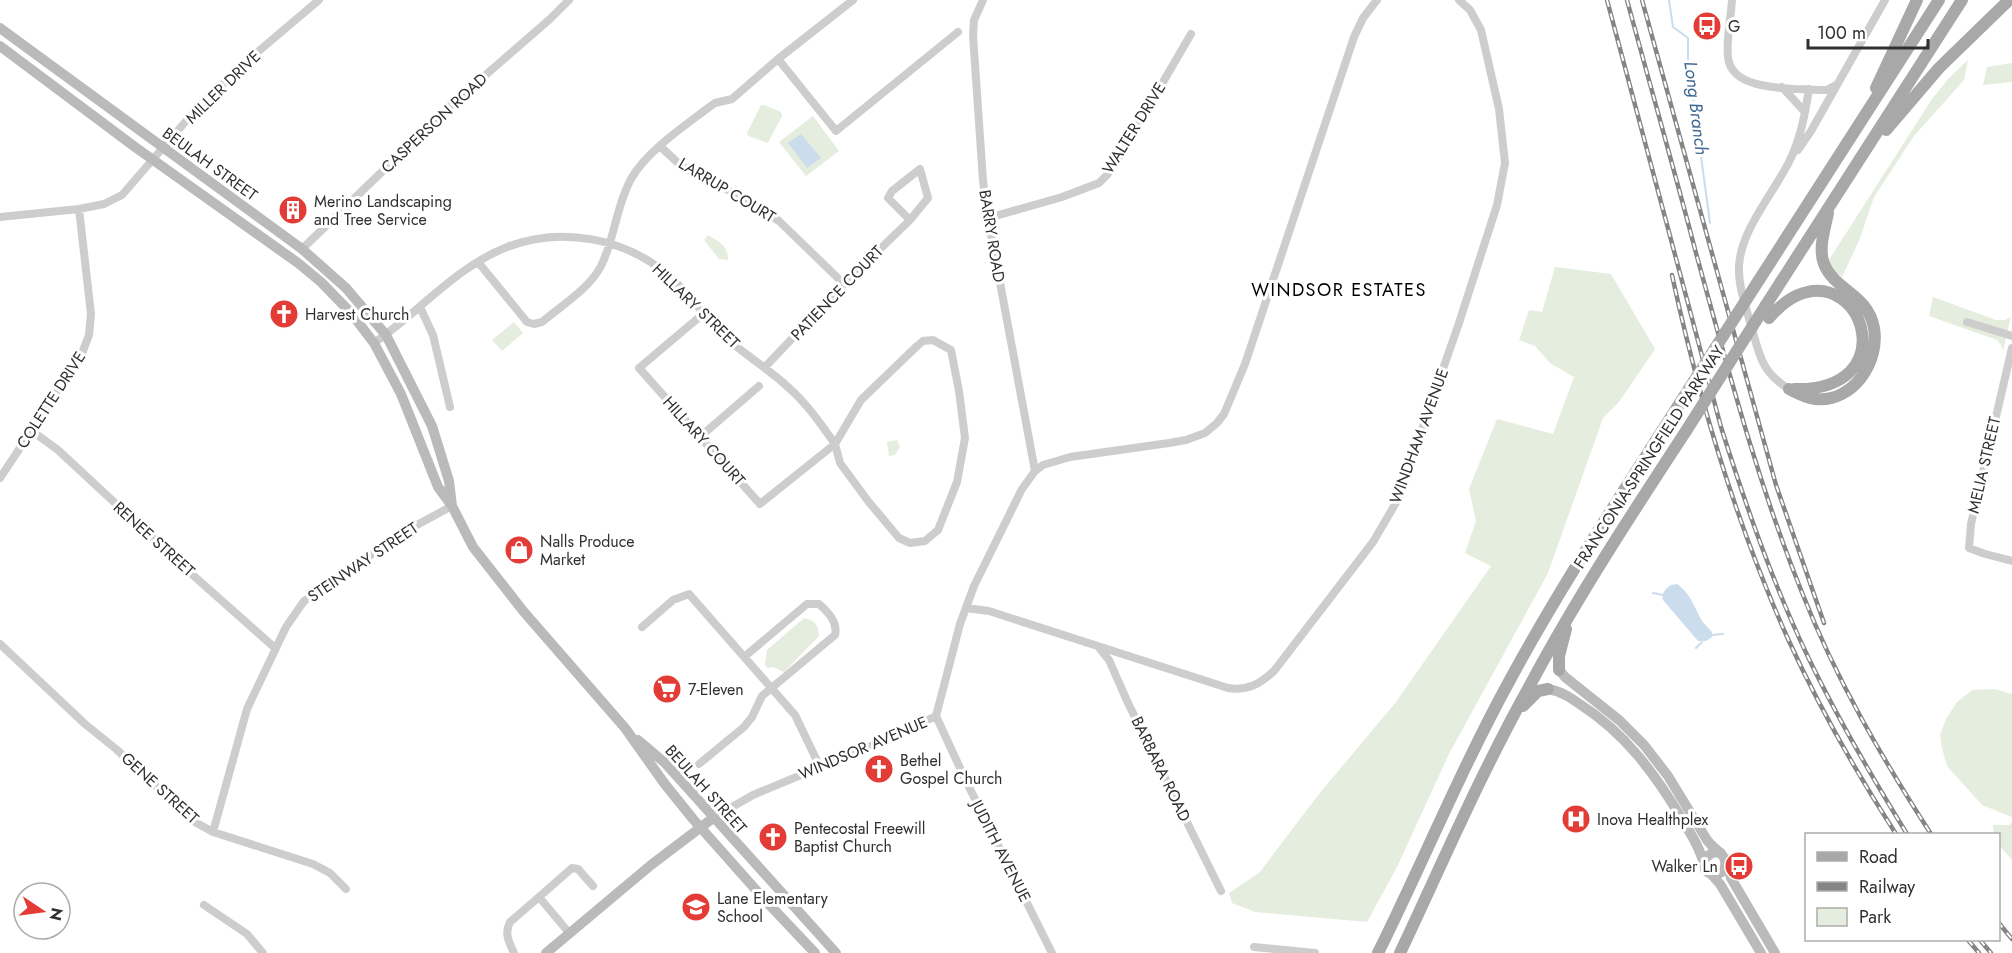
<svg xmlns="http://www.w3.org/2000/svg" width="2012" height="953" viewBox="0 0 2012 953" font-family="Jost,sans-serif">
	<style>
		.green { fill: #e5eddf }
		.water { fill: #cbdcec }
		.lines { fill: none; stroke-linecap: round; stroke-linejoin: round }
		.stream { stroke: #cbdcec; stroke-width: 2 }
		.street { stroke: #cdcdcd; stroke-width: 8 }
		.secondary { stroke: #bababa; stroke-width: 10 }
		.primary { stroke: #a8a8a8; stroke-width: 12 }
		.rail-casing { stroke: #858585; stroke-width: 4.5 }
		.rail { stroke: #fff; stroke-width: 2; stroke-dasharray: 7; stroke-linecap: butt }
		.primary-bridge { stroke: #a8a8a8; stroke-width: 12 }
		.labels { text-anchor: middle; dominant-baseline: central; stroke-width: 6; stroke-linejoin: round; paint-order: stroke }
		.poi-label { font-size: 16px; fill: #303030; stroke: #fff; text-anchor: start }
		.street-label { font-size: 16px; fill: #303030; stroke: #fff }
		.water-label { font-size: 18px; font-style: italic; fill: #3f6992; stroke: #fff }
		.neighbourhood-label { font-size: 18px; letter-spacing: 1.5px; fill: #000; stroke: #fff }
	</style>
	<rect width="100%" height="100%" fill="#fff"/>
	<!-- green -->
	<path class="green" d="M 1968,60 L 1964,80 L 1914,136 L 1874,197 L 1859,241 L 1842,277 L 1825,266 L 1932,99 L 1948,79 Z
		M 2012,63 L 2012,82 L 1983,85 L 1987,67 Z
		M 761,105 L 764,105 L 781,112 L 782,116 L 768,143 L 748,136 L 747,133 Z
		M 813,116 L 839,151 L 806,176 L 779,142 Z
		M 708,235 C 720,242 728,246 728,260 L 719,259 L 704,240 Z
		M 1555,267 L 1611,274 L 1655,349 L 1619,402 L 1603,418 L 1548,573 L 1449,754 L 1397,867 L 1367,922 L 1255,912 L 1232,903 L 1229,893 L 1259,873 L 1319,794 L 1396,702 L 1491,566 L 1465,553 L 1476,521 L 1469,489 L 1497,419 L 1553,434 L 1574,377 L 1550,363 L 1535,346 L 1519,340 L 1529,310 L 1542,312 Z
		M 1933,297 L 1996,320 L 2005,320 L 2011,317 L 2003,351 L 2001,345 L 1997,340 L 1929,316 Z
		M 514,322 L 523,333 L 502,351 L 492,340 Z
		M 897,440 L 900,447 L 895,455 L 889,456 L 887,442 Z
		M 804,618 C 815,620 819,626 819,636 L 784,672 L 773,667 L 767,668 L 765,664 L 767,650 Z
		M 1995,689 L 2012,694 L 2012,817 L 1982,805 L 1947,766 L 1942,748 L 1940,735 L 1946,719 L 1957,702 L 1972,690 Z
		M 2012,821 L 2012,860 L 1999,845 L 1998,834 L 1994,834 L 1993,825 L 2010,825 Z"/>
	<!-- water -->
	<path class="water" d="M 801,134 L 821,158 L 807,168 L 788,143 Z
		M 1677,584 C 1690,592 1695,609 1702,621 C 1705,625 1709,628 1712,632 L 1712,637 L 1706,641 L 1698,641 L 1663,600 C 1661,594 1665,589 1671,585 Z"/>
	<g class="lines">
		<!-- stream -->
		<path class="stream" d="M 1669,0 L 1673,27 L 1688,38 L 1688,60 L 1710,223
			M 1653,593 L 1663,595
			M 1712,635 L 1723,634
			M 1696,648 L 1702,642"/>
		<!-- street -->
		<path class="street" d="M 983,0 L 974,20 L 973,35 L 983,181 L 988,218 L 1035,471
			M 1732,0 C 1731,18 1726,39 1728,57 C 1731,92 1792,88 1818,90 L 1827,90 L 1836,85
			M 778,59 L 836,131 L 958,32
			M 1782,87 L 1805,112
			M 661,147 L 677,162 L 695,174 L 736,194 L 779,221 L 844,284
			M 1798,150 L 1811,131 L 1885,0
			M 920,169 L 928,198 L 910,220 L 888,198 L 892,191 Z
			M 0,217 L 79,209 L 104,204 L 122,195 L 200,105 L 260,50 L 319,0
			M 988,218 L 1062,197 L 1099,183 L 1107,175 L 1124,149 L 1191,34
			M 302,249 L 451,105 L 550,19 L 569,0
			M 478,262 L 527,322 L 534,324 L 542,322 C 562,305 589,289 601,266 C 615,238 616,206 631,179 C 646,152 683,127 708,108 L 715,103 L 732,99 L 778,59 L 853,0
			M 420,307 L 433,335 L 450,407
			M 1967,322 L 2012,336
			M 933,340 L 951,350 L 959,391 L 965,438 L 957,482 L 938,530 L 925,541 L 910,543 L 899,538 L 868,501 L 840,463 L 835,444 L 861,400 L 917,346 L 923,341 Z
			M 374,343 C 419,312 456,267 507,247 C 561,226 626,238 669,276 C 690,294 705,318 725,337 C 745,355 769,369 789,388 C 807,404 821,424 835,444 L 760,504 L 639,368 L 703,314
			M 2012,348 L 1971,524 L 1969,548 L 1985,554 L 2012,561
			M 765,367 L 844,284 L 910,220
			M 1789,389 C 1763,373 1760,358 1752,329 C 1747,310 1738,287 1739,266 C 1741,229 1774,193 1790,160 C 1801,137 1805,114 1809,89
			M 32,431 L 58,450 L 186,569 L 275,648
			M 701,436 L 759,386
			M 0,478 L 81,356 L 89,335 L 91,314 L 79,209
			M 966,608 L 989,611 L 1228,688 C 1248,691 1260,684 1274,671 L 1373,542 L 1397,501 L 1459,323 L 1497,205 L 1505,163 L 1499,109 L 1481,30 L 1470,10 L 1459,0
			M 642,627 L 673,600 L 689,594 L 795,715 L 820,767
			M 0,644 L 85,724 L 116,749 L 193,821 L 213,832 L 313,864 L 330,873 L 346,889
			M 1100,649 L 1109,660 L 1128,703 L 1221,891
			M 936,716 L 966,781 L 1052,953
			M 699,764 L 744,727 L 752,717 L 762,696 L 835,635 C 838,622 828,612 819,604 L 807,604 L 744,657
			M 713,818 L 753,795 L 883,741 L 936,716 L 960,624 L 974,586 L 1022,489 L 1035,471 L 1043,465 L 1070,457 L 1169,443 L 1186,440 L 1205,433 L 1217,423 L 1224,414 L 1245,364 L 1354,37 L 1363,18 L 1377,0
			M 213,832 L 247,709 L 286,627 L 304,601 L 404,532 L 452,506
			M 204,905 L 247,934 L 263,953
			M 570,934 L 539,897 L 572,868 L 578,869 L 593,886
			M 1254,947 L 1315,953
			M 514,953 C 509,942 504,934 510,922 L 539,897"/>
		<!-- secondary -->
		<path class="secondary" d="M 0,28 L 302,249 L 346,288 L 386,335 L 432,426 L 449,481 L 452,506
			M 0,46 L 135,147 L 298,263 L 321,282 L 351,313 L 374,343 L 401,394 L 438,487 L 452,506 L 473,547 L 524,612 L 625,728 L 664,783 L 693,819 L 764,899 L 815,953
			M 1559,670 L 1565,677 L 1619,720 L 1644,745 L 1668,776 L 1707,840 C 1715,851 1730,855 1724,870 C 1718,876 1711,876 1705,870 L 1704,859 L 1713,852 L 1721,853
			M 1548,689 C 1561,691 1571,698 1581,705 C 1625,733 1655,774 1682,819 C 1690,833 1700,847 1704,864
			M 638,740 L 665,763 L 836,953
			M 1727,864 L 1731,878 L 1775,953
			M 1711,874 L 1720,884 L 1761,953
			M 546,953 L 651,865 L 713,818"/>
		<!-- primary -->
		<path class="primary" d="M 1876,88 L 1917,0
			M 1886,130 L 1939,68 L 2009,0
			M 1759,280 L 1939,0
			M 1766,305 L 1962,0
			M 1769,318 C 1777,309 1786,300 1798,295 C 1865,267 1903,392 1794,389
			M 1789,389 C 1797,393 1806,398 1815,399 C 1853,403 1880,362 1874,328 C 1868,294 1835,291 1824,264 C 1818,248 1825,229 1828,213
			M 1559,670 L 1559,656 L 1566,629
			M 1523,706 L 1538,691 L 1548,689
			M 1378,953 C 1423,862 1462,767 1511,678 C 1562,584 1621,495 1678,406
			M 1400,953 C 1442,864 1481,773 1529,687 C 1576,599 1631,515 1686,431"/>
		<!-- rail casing -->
		<g class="rail-casing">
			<path id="rail" d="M 1607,0 L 1721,427 C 1746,506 1773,584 1809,659 C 1838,719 1872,777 1907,834
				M 1627,0 C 1650,85 1674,169 1696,253 C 1728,369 1758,484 1803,595 C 1836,679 1882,758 1931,834
				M 1642,0 L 1776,485 L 1824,623
				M 1672,275 C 1699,400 1736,523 1788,639 C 1819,707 1856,772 1896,834
				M 1998,922 L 2012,939
				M 1968,940 L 1979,953
				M 1980,940 L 1991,953"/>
		</g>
		<!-- rail -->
		<use href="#rail" class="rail"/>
		<!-- primary-bridge -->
		<path class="primary-bridge" d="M 1678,406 L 1759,280
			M 1686,431 L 1766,305"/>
	</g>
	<!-- icons -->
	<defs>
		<g id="bus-disc" transform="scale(1.5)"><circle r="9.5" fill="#e33c37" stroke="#fff"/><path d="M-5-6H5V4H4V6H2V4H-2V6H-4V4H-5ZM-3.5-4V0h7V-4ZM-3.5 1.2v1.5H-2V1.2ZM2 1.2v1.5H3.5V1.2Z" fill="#fff"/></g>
		<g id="building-disc" transform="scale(1.5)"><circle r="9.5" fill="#e33c37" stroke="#fff"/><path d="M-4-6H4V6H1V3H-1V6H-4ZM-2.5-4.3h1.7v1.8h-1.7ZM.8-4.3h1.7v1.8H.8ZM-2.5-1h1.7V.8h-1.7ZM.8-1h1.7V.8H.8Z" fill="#fff"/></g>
		<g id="church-disc" transform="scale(1.5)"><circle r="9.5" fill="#e33c37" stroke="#fff"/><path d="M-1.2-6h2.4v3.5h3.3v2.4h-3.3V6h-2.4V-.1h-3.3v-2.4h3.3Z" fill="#fff"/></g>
		<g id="shop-disc" transform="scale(1.5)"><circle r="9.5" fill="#e33c37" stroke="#fff"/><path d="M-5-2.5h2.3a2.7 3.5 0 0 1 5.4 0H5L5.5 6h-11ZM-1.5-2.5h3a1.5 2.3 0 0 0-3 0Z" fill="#fff"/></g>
		<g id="supermarket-disc" transform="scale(1.5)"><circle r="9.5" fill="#e33c37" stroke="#fff"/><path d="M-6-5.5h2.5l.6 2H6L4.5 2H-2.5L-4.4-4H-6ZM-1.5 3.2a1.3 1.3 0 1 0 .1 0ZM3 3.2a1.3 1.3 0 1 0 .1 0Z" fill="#fff"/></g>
		<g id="hospital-disc" transform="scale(1.5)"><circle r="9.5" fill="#e33c37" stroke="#fff"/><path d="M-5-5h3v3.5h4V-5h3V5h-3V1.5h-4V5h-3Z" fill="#fff"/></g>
		<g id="school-disc" transform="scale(1.5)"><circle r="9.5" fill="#e33c37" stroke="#fff"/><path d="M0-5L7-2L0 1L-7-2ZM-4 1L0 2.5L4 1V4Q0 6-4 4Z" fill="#fff"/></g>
	</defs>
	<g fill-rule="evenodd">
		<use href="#bus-disc" x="1707" y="26"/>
		<use href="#building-disc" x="293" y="210"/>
		<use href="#church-disc" x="284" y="314"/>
		<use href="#shop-disc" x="519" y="550"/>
		<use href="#supermarket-disc" x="667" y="689"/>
		<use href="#church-disc" x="879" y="769"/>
		<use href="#hospital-disc" x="1576" y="819"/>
		<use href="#church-disc" x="773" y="837"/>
		<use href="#bus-disc" x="1739" y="866"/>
		<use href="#school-disc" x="696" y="907"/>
	</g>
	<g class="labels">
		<!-- poi labels -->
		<g class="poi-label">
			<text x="1728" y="26">G</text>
			<text x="314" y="201">Merino Landscaping<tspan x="314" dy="18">and Tree Service</tspan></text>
			<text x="305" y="314">Harvest Church</text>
			<text x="540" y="541">Nalls Produce<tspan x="540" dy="18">Market</tspan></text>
			<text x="688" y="689">7-Eleven</text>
			<text x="900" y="760">Bethel<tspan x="900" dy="18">Gospel Church</tspan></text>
			<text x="1597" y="819">Inova Healthplex</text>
			<text x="794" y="828">Pentecostal Freewill<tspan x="794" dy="18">Baptist Church</tspan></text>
			<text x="1718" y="866" text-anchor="end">Walker Ln</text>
			<text x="717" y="898">Lane Elementary<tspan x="717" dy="18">School</tspan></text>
		</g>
		<!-- street labels -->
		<g class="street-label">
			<text transform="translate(223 87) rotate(-44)">MILLER DRIVE</text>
			<text transform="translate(434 123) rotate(-43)">CASPERSON ROAD</text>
			<text transform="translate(1134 128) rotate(-58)">WALTER DRIVE</text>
			<text transform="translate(210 164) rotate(36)">BEULAH STREET</text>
			<text transform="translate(727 190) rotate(31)">LARRUP COURT</text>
			<text transform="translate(992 236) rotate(81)">BARRY ROAD</text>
			<text transform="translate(837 293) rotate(-46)">PATIENCE COURT</text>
			<text transform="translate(696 306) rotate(44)">HILLARY STREET</text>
			<text transform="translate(51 400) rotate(-57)">COLETTE DRIVE</text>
			<text transform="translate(1419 436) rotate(-70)">WINDHAM AVENUE</text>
			<text transform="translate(704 441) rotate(48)">HILLARY COURT</text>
			<text transform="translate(1649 457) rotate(-57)">FRANCONIA-SPRINGFIELD PARKWAY</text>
			<text transform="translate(1984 465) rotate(-77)">MELIA STREET</text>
			<text transform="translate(154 539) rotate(42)">RENEE STREET</text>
			<text transform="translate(363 562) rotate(-34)">STEINWAY STREET</text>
			<text transform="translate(863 748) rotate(-23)">WINDSOR AVENUE</text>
			<text transform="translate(1161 769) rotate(64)">BARBARA ROAD</text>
			<text transform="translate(160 788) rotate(42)">GENE STREET</text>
			<text transform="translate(706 789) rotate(48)">BEULAH STREET</text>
			<text transform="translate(1001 851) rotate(63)">JUDITH AVENUE</text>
		</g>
		<!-- water labels -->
		<g class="water-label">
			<text transform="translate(1696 108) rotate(83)">Long Branch</text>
		</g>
		<!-- neighbourhood labels -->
		<g class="neighbourhood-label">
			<text x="1339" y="290">WINDSOR ESTATES</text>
		</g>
	</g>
	<!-- legend -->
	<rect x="1805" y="833" width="195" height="108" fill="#ffffff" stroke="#acacac" stroke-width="1.5"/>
	<rect x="1817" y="852" width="30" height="9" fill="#a8a8a8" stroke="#acacac" stroke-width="1.5"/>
	<text x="1859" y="863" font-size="18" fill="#303030">Road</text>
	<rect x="1817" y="882" width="30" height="9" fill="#858585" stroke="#acacac" stroke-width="1.5"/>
	<text x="1859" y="893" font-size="18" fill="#303030">Railway</text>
	<rect x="1817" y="908" width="30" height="18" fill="#e5eddf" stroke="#acacac" stroke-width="1.5"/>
	<text x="1859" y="923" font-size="18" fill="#303030">Park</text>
	<!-- north arrow -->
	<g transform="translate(42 911) rotate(103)"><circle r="28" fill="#ffffff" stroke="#acacac" stroke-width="1.5"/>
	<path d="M0-4.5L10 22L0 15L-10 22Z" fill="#e33c37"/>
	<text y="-9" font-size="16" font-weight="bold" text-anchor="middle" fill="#303030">N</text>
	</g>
	<!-- scale -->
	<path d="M1808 39v9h120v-9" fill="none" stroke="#303030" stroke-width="3"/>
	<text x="1817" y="39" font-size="18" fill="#303030" stroke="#ffffff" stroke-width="4.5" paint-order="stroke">100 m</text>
</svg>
